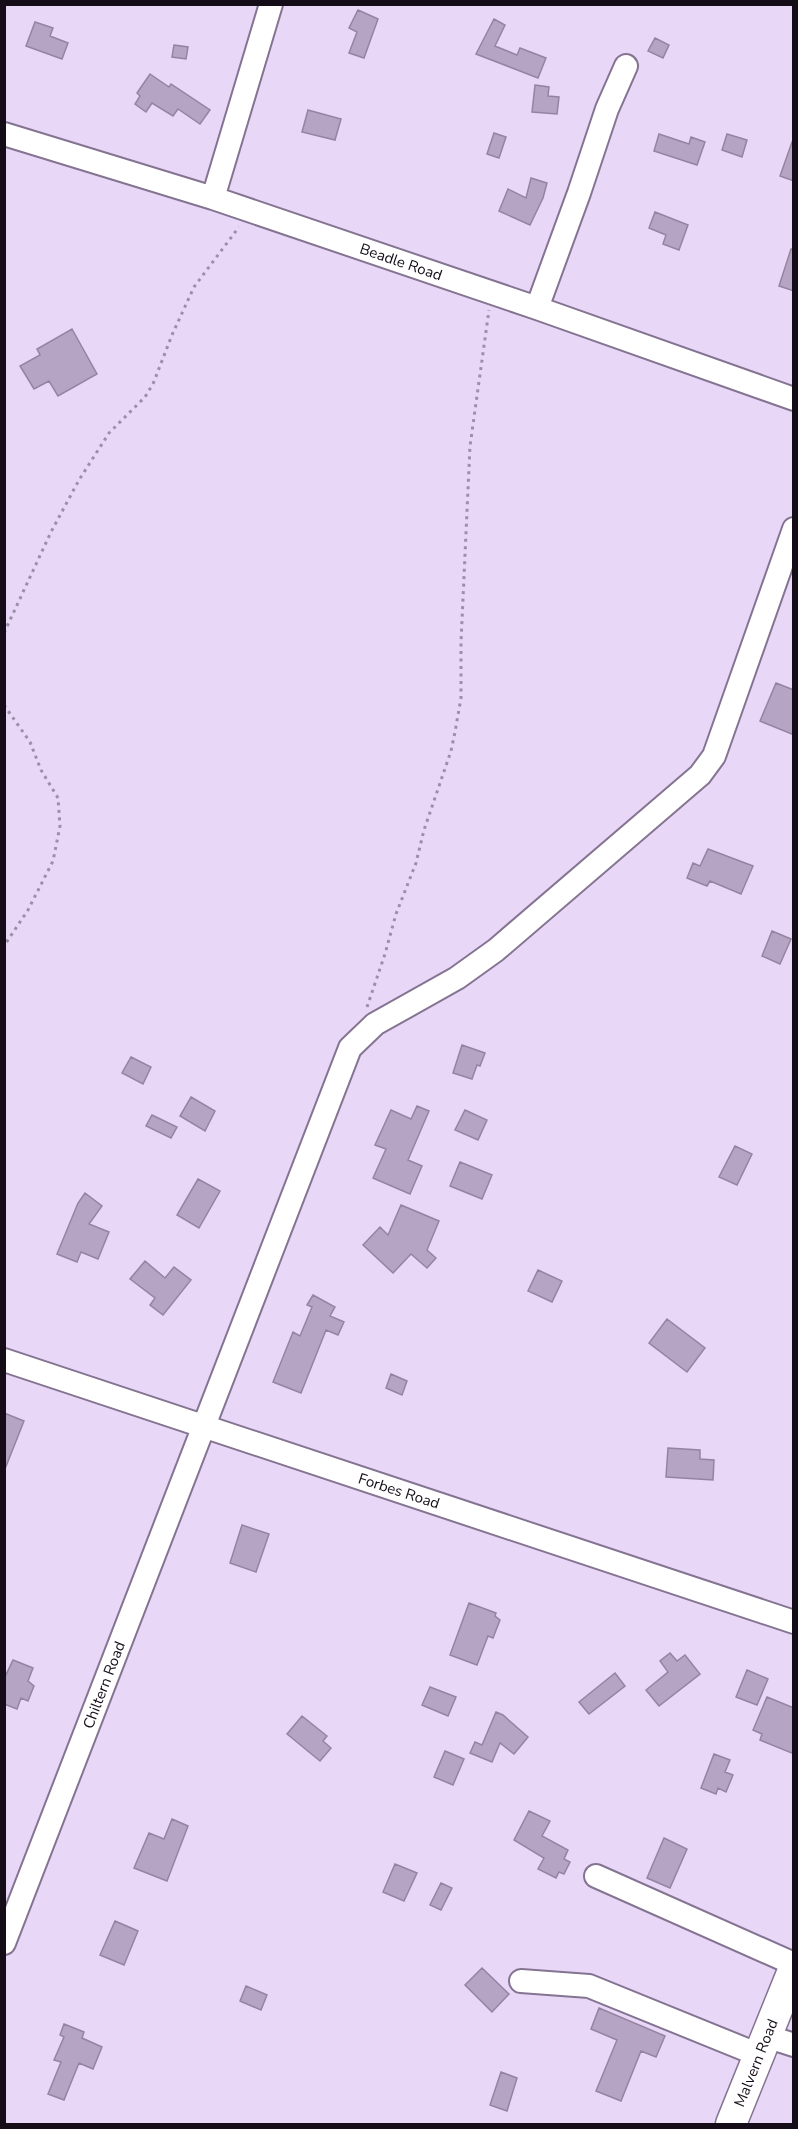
<svg xmlns="http://www.w3.org/2000/svg" width="798" height="2129" viewBox="0 0 798 2129" font-family="'Nunito Sans',sans-serif">
	<style>
		.building { fill: #b5a4c3; stroke: #9584a1; stroke-width: 1.5 }
		.lines { fill: none; stroke-linecap: round; stroke-linejoin: round }
		.minor-casing { stroke: #847491; stroke-width: 26 }
		.major-casing { stroke: #847491; stroke-width: 33 }
		.path { stroke: #9d8fa7; stroke-width: 3; stroke-dasharray: 3 4.5; stroke-linecap: butt }
		.minor { stroke: #fff; stroke-width: 22 }
		.major { stroke: #fff; stroke-width: 30 }
		.labels { text-anchor: middle; dominant-baseline: central; stroke-width: 5; stroke-linejoin: round; paint-order: stroke }
		.street-label { font-size: 15px; fill: #140d18; stroke: #fff }
	</style>
	<rect width="100%" height="100%" fill="#e9d7f7"/>
	<!-- building -->
	<path class="building" d="M 358,10 L 378,19 L 364,58 L 349,53 L 357,32 L 349,28 Z
		M 494,19 L 505,25 L 495,46 L 517,55 L 520,48 L 546,58 L 538,78 L 476,54 Z
		M 35,22 L 53,28 L 50,36 L 68,43 L 62,59 L 26,46 Z
		M 655,38 L 669,45 L 663,58 L 648,51 Z
		M 174,45 L 188,47 L 186,59 L 172,57 Z
		M 150,74 L 169,87 L 171,84 L 210,110 L 200,124 L 178,109 L 173,116 L 152,103 L 146,112 L 135,104 L 140,96 L 137,93 Z
		M 535,85 L 549,87 L 548,96 L 559,97 L 557,114 L 532,112 Z
		M 308,110 L 341,119 L 335,140 L 302,132 Z
		M 494,133 L 506,137 L 499,158 L 487,154 Z
		M 659,134 L 689,144 L 691,137 L 705,142 L 697,165 L 654,151 Z
		M 727,134 L 747,140 L 742,157 L 722,150 Z
		M 792,142 L 794,143 L 794,181 L 780,176 Z
		M 531,178 L 547,183 L 543,198 L 530,225 L 499,211 L 508,189 L 526,198 Z
		M 655,212 L 688,225 L 679,250 L 663,244 L 666,235 L 649,228 Z
		M 791,249 L 794,250 L 794,291 L 779,286 Z
		M 72,329 L 97,374 L 58,396 L 49,381 L 34,389 L 20,366 L 40,355 L 37,349 Z
		M 776,683 L 794,690 L 794,735 L 760,721 Z
		M 708,849 L 753,866 L 741,894 L 710,881 L 707,886 L 687,878 L 693,863 L 700,866 Z
		M 772,931 L 791,939 L 780,964 L 762,956 Z
		M 462,1045 L 485,1053 L 480,1066 L 477,1065 L 472,1079 L 453,1073 Z
		M 131,1057 L 151,1067 L 143,1084 L 122,1073 Z
		M 191,1097 L 215,1111 L 205,1131 L 180,1116 Z
		M 417,1106 L 429,1111 L 408,1160 L 422,1166 L 410,1194 L 373,1178 L 386,1149 L 375,1145 L 391,1110 L 411,1119 Z
		M 465,1110 L 487,1120 L 478,1140 L 455,1130 Z
		M 152,1115 L 177,1127 L 171,1138 L 146,1126 Z
		M 735,1146 L 752,1154 L 737,1185 L 719,1177 Z
		M 460,1162 L 492,1175 L 482,1199 L 450,1186 Z
		M 198,1179 L 220,1191 L 199,1228 L 177,1215 Z
		M 85,1193 L 102,1206 L 89,1224 L 109,1232 L 98,1259 L 81,1252 L 77,1262 L 57,1254 L 78,1203 Z
		M 401,1205 L 439,1221 L 427,1250 L 436,1258 L 427,1268 L 411,1254 L 393,1273 L 363,1245 L 380,1227 L 388,1235 Z
		M 145,1261 L 165,1278 L 174,1267 L 191,1280 L 163,1315 L 150,1305 L 155,1298 L 130,1279 Z
		M 538,1270 L 562,1281 L 552,1302 L 528,1291 Z
		M 313,1295 L 335,1307 L 330,1316 L 344,1322 L 338,1335 L 326,1330 L 301,1393 L 273,1382 L 293,1332 L 300,1336 L 312,1307 L 307,1305 Z
		M 667,1319 L 705,1348 L 687,1372 L 649,1343 Z
		M 391,1374 L 407,1381 L 402,1395 L 386,1388 Z
		M 4,1413 L 24,1421 L 5,1469 L 4,1469 Z
		M 668,1448 L 700,1450 L 700,1459 L 714,1460 L 713,1480 L 666,1477 Z
		M 242,1525 L 269,1534 L 256,1572 L 230,1563 Z
		M 469,1603 L 496,1613 L 495,1616 L 500,1620 L 493,1638 L 488,1636 L 477,1665 L 450,1655 Z
		M 670,1653 L 677,1661 L 685,1655 L 700,1674 L 659,1706 L 646,1690 L 668,1672 L 660,1661 Z
		M 13,1660 L 33,1668 L 28,1681 L 34,1686 L 28,1701 L 21,1698 L 17,1709 L 4,1704 L 4,1679 Z
		M 747,1670 L 768,1679 L 757,1705 L 736,1697 Z
		M 615,1673 L 625,1686 L 589,1714 L 579,1702 Z
		M 430,1687 L 456,1697 L 448,1716 L 422,1705 Z
		M 767,1697 L 794,1708 L 794,1754 L 760,1740 L 762,1734 L 753,1730 Z
		M 496,1712 L 503,1715 L 528,1737 L 514,1754 L 500,1743 L 492,1762 L 470,1753 L 475,1742 L 482,1745 Z
		M 302,1716 L 327,1736 L 323,1741 L 331,1748 L 320,1761 L 287,1734 Z
		M 445,1751 L 464,1759 L 453,1785 L 434,1777 Z
		M 714,1754 L 730,1760 L 725,1772 L 733,1775 L 726,1792 L 718,1788 L 716,1794 L 701,1788 Z
		M 529,1811 L 550,1821 L 542,1836 L 568,1850 L 564,1859 L 570,1862 L 564,1874 L 559,1872 L 556,1878 L 538,1869 L 544,1858 L 514,1840 Z
		M 172,1819 L 188,1826 L 167,1881 L 134,1868 L 149,1833 L 164,1839 Z
		M 664,1838 L 687,1849 L 670,1888 L 647,1878 Z
		M 395,1864 L 417,1873 L 404,1901 L 383,1892 Z
		M 441,1883 L 452,1888 L 441,1910 L 430,1905 Z
		M 115,1921 L 138,1931 L 124,1965 L 100,1955 Z
		M 482,1968 L 509,1994 L 492,2012 L 465,1985 Z
		M 246,1986 L 267,1995 L 261,2010 L 240,2001 Z
		M 599,2008 L 665,2036 L 656,2057 L 641,2051 L 621,2101 L 596,2091 L 617,2040 L 591,2029 Z
		M 64,2024 L 84,2032 L 82,2038 L 102,2047 L 93,2069 L 79,2063 L 64,2100 L 48,2094 L 61,2062 L 54,2060 L 64,2037 L 60,2035 Z
		M 501,2072 L 517,2078 L 507,2111 L 490,2105 Z"/>
	<g class="lines">
		<!-- minor casing -->
		<g class="minor-casing">
			<path id="minor" d="M 4,134 L 213,198 L 537,308 L 794,399
				M 213,198 L 271,4
				M 537,308 L 579,193 L 607,109 L 626,66
				M 4,1360 L 794,1622
				M 596,1876 L 794,1964
				M 4,1943 L 350,1048 L 375,1024 L 457,978 L 496,950 L 700,775 L 714,756 L 794,529
				M 521,1981 L 589,1986 L 759,2055
				M 766,2036 L 794,2045"/>
		</g>
		<!-- major casing -->
		<g class="major-casing">
			<path id="major" d="M 731,2124 L 794,1968"/>
		</g>
		<!-- path -->
		<path class="path" d="M 4,633 L 51,532 L 79,480 L 109,433 L 145,397 L 153,384 L 172,335 L 194,287 L 239,227
			M 4,705 L 30,742 L 41,770 L 58,798 L 60,826 L 53,861 L 28,910 L 4,946
			M 367,1007 L 385,954 L 396,914 L 416,863 L 424,830 L 451,751 L 455,732 L 461,698 L 461,642 L 470,446 L 489,310"/>
		<!-- minor -->
		<use href="#minor" class="minor"/>
		<!-- major -->
		<use href="#major" class="major"/>
	</g>
	<g class="labels">
		<!-- street labels -->
		<g class="street-label">
			<text transform="translate(401 262) rotate(19)">Beadle Road</text>
			<text transform="translate(399 1491) rotate(18)">Forbes Road</text>
			<text transform="translate(104 1685) rotate(-69)">Chiltern Road</text>
			<text transform="translate(756 2063) rotate(-68)">Malvern Road</text>
		</g>
	</g>
	<!-- border -->
	<rect width="798" height="2129" fill="none" stroke="#140d18" stroke-width="12"/>
</svg>
